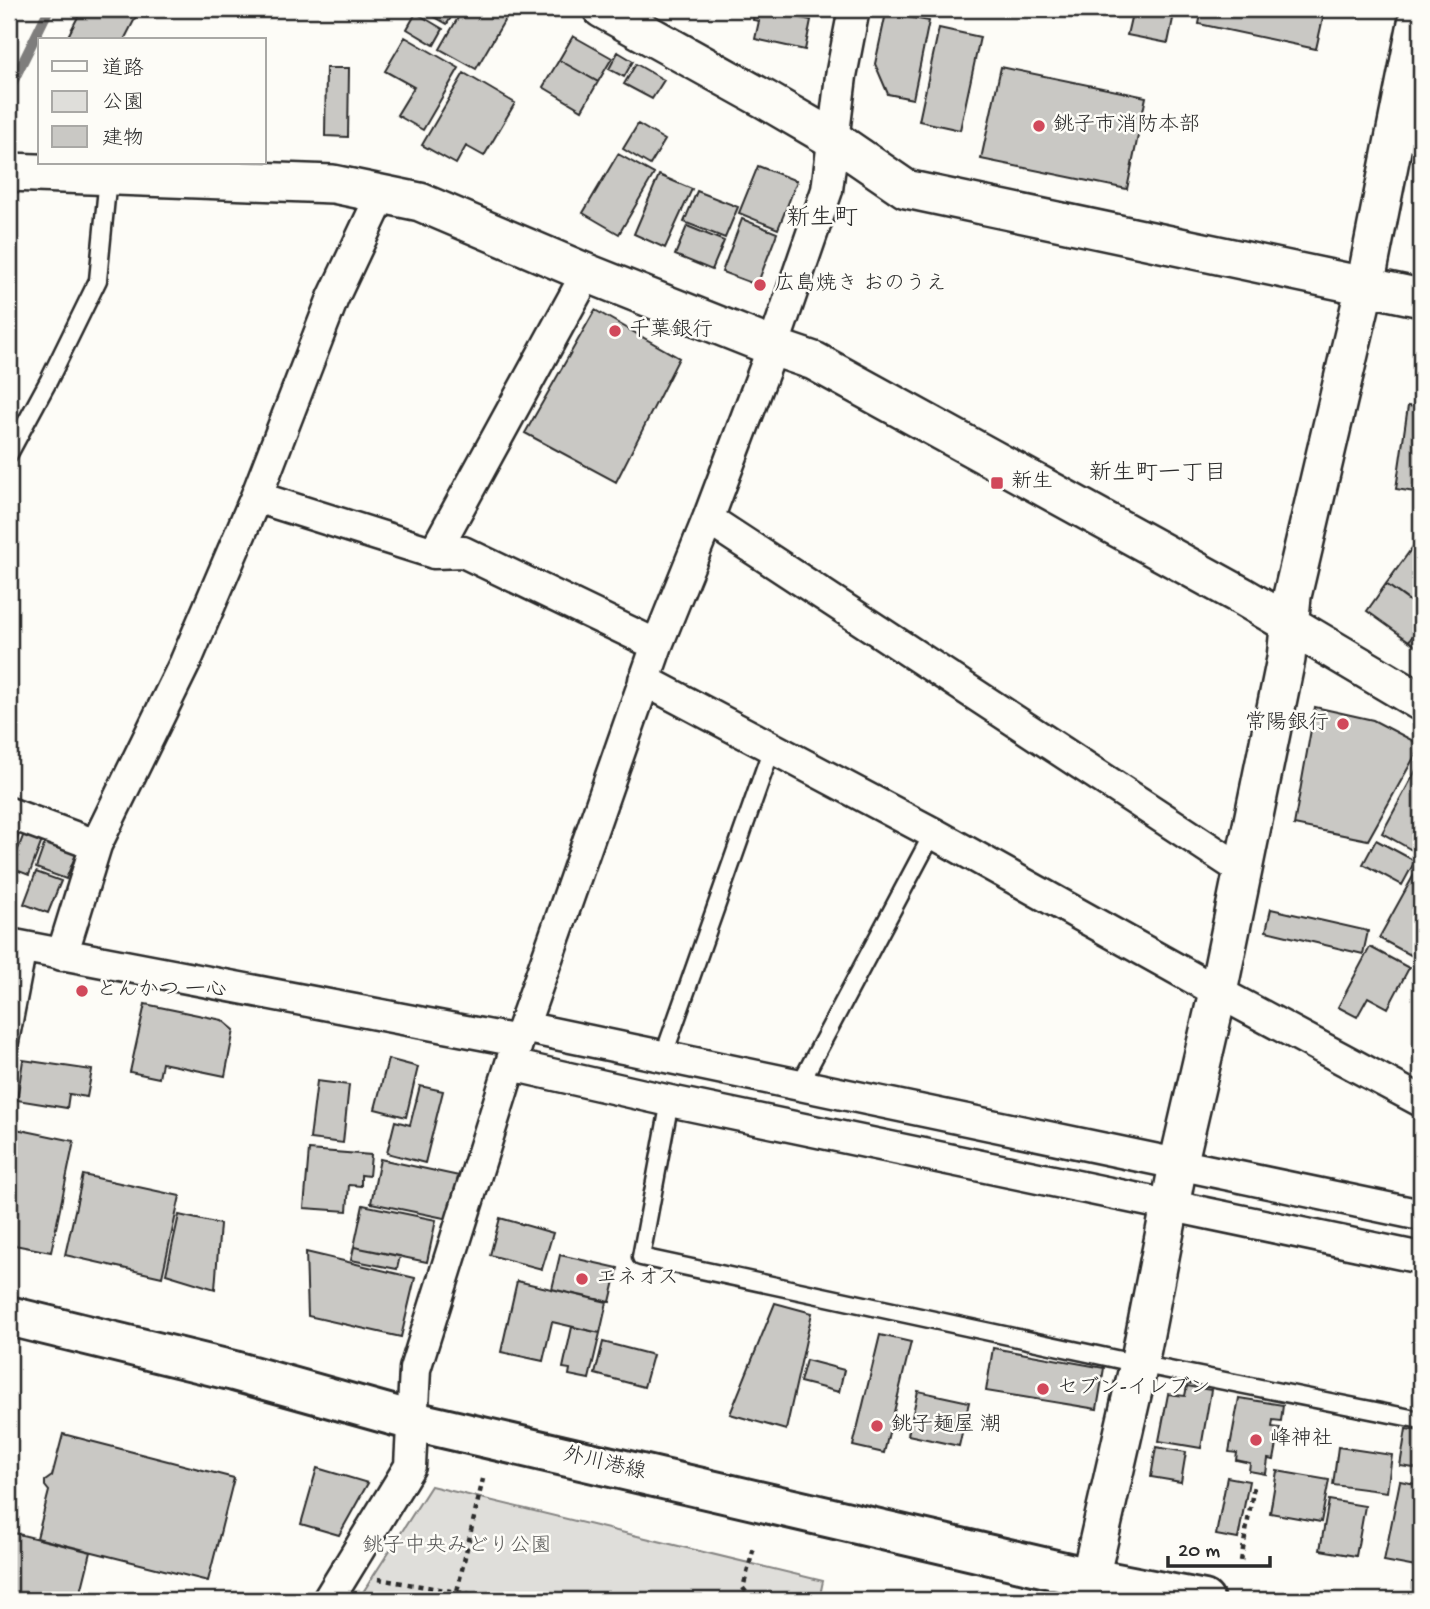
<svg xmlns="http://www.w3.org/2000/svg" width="1430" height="1609" viewBox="0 0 1430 1609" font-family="'Gochi Hand','Klee One',sans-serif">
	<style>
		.green { fill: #dfdeda; stroke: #858482; stroke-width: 2 }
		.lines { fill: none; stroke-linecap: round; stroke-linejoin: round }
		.stream { stroke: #7e7d7b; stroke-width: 10 }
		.building { fill: #c9c8c4; stroke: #2b2b2b; stroke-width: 2 }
		.service-casing { stroke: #2b2b2b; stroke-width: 21 }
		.minor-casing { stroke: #2b2b2b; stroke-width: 35 }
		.tertiary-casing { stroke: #2b2b2b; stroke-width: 42 }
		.secondary-casing { stroke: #2b2b2b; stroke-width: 44 }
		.path { stroke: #2b2b2b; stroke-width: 4.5; stroke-dasharray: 5 5; stroke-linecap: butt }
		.service { stroke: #fdfcf7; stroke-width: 16 }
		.minor { stroke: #fdfcf7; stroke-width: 30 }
		.tertiary { stroke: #fdfcf7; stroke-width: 37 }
		.secondary { stroke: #fdfcf7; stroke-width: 38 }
		.poi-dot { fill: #d1495b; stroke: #fdfcf7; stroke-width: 2.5 }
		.labels { text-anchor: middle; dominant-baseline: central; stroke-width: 5; stroke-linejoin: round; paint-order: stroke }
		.poi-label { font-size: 21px; fill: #2b2b2b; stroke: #fdfcf7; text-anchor: start }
		.street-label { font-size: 21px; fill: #2b2b2b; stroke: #fdfcf7 }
		.park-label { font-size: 21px; fill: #585857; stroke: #fdfcf7 }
		.neighbourhood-label { font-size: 23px; fill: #2b2b2b; stroke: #fdfcf7 }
		.quarter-label { font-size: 24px; fill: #2b2b2b; stroke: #fdfcf7 }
	</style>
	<rect width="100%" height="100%" fill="#fdfcf7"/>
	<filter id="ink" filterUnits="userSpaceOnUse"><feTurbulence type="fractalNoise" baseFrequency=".0143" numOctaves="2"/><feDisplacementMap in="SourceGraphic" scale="14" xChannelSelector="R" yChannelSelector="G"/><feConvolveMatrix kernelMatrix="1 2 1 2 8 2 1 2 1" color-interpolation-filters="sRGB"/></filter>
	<g filter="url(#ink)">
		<!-- green -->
		<path class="green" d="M 431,1486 L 823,1581 L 819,1600 L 358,1600 Z"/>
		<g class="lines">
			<!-- stream -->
			<path class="stream" d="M 9,90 L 49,9"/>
		</g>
		<!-- building -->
		<path class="building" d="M 82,9 L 140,9 L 124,40 L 66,40 Z
			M 428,9 L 456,9 L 447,24 L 426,12 Z
			M 463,9 L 511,9 L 476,69 L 440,49 Z
			M 754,9 L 811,20 L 805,50 L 755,39 L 759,21 L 753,20 Z
			M 780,9 L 817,9 L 816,16 Z
			M 1049,9 L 1078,9 L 1077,15 Z
			M 1133,9 L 1175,9 L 1168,43 L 1127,35 Z
			M 1202,9 L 1325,9 L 1316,49 L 1199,24 Z
			M 416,13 L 443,29 L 434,45 L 407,29 Z
			M 886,13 L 929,21 L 913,99 L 888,94 L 875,64 Z
			M 939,28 L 980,37 L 960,130 L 919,121 Z
			M 573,36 L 612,58 L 598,82 L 559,60 Z
			M 405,37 L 459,68 L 423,130 L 397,115 L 414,87 L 385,71 Z
			M 618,52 L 633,61 L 624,77 L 609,69 Z
			M 559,60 L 598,82 L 582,110 L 543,87 Z
			M 636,64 L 664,80 L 652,99 L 624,84 Z
			M 1001,67 L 1146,97 L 1127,189 L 981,159 Z
			M 326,68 L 349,68 L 348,137 L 325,136 Z
			M 464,73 L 515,103 L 484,156 L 466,146 L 456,164 L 422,145 Z
			M 638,124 L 665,140 L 650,165 L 623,149 Z
			M 618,154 L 654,174 L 619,234 L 583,213 Z
			M 758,166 L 797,181 L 778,229 L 739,213 Z
			M 659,175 L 692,189 L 665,248 L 634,234 Z
			M 697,191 L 738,207 L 725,238 L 684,222 Z
			M 742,219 L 777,233 L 757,285 L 722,272 Z
			M 687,226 L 724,241 L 712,270 L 675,255 Z
			M 595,310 L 679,358 L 616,482 L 525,433 Z
			M 1408,406 L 1421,408 L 1421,493 L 1396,489 Z
			M 1421,535 L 1421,555 L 1412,548 Z
			M 1412,548 L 1421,555 L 1421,598 L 1416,606 L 1386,584 Z
			M 1386,584 L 1421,609 L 1421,624 L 1409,641 L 1367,611 Z
			M 1421,624 L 1421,650 L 1409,641 Z
			M 1315,707 L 1373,720 L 1421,745 L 1368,840 L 1294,825 Z
			M 1421,761 L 1421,851 L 1419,854 L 1382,833 Z
			M 9,824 L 21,828 L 9,861 Z
			M 25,831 L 43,838 L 29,875 L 11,868 Z
			M 47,837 L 78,849 L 66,879 L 36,868 Z
			M 1376,840 L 1415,861 L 1402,885 L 1363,864 Z
			M 1421,862 L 1421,957 L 1420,960 L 1379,938 Z
			M 36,872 L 61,881 L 48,913 L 24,904 Z
			M 1271,909 L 1368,931 L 1363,954 L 1266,931 Z
			M 1370,947 L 1409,968 L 1388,1008 L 1368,997 L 1357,1017 L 1338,1007 Z
			M 145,1004 L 222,1020 L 234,1030 L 225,1076 L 162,1063 L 159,1078 L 130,1072 Z
			M 388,1059 L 418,1067 L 406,1117 L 375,1109 Z
			M 23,1060 L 92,1070 L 87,1097 L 69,1094 L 67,1108 L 17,1100 Z
			M 317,1081 L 349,1085 L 343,1143 L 310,1139 Z
			M 420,1086 L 443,1091 L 425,1163 L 387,1153 L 395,1121 L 410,1125 Z
			M 16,1129 L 74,1141 L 51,1252 L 9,1244 L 9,1167 Z
			M 309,1150 L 371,1155 L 369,1176 L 361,1175 L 361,1186 L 349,1185 L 347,1211 L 304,1208 Z
			M 380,1159 L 459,1176 L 449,1219 L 371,1203 Z
			M 83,1175 L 180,1196 L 162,1277 L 65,1255 Z
			M 363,1205 L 436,1220 L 427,1262 L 354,1247 Z
			M 179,1215 L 220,1224 L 215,1289 L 166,1274 Z
			M 500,1218 L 553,1233 L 542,1269 L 490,1255 Z
			M 354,1247 L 400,1256 L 397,1269 L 351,1260 Z
			M 306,1252 L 415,1278 L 401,1337 L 308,1316 Z
			M 560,1255 L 618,1268 L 610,1302 L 552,1289 Z
			M 517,1281 L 607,1302 L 600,1333 L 552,1322 L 543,1361 L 501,1352 Z
			M 775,1303 L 812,1313 L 786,1430 L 730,1414 Z
			M 572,1327 L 600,1333 L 589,1379 L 569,1375 L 570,1369 L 563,1368 Z
			M 880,1335 L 911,1342 L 884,1453 L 853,1446 Z
			M 603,1342 L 653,1355 L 644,1387 L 595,1374 Z
			M 993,1348 L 1104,1368 L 1097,1409 L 986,1391 Z
			M 806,1360 L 844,1370 L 839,1392 L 800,1382 Z
			M 1187,1386 L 1211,1390 L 1201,1448 L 1159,1441 L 1168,1394 L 1185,1396 Z
			M 918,1391 L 969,1402 L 959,1446 L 908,1435 Z
			M 1239,1398 L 1283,1405 L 1281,1421 L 1273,1420 L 1272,1427 L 1280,1428 L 1274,1460 L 1268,1459 L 1266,1474 L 1249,1471 L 1250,1463 L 1236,1460 L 1237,1453 L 1229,1452 Z
			M 1406,1429 L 1421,1431 L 1421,1469 L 1400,1466 Z
			M 63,1434 L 234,1478 L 208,1581 L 37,1538 L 49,1491 L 45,1486 L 45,1481 L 52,1476 Z
			M 1156,1447 L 1186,1452 L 1181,1482 L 1151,1477 Z
			M 1338,1447 L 1392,1455 L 1387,1492 L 1333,1485 Z
			M 317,1468 L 368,1483 L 339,1535 L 301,1524 Z
			M 1277,1471 L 1329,1480 L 1321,1522 L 1270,1513 Z
			M 1227,1477 L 1249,1481 L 1238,1539 L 1216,1535 Z
			M 1400,1481 L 1421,1485 L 1421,1568 L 1384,1561 Z
			M 1329,1500 L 1365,1506 L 1356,1556 L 1320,1550 Z
			M 14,1533 L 91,1552 L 79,1600 L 9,1600 L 9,1554 Z"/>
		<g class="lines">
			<!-- service casing -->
			<g class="service-casing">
				<path id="service" d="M 9,454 L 49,380 L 98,280 L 108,177
					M 9,1047 L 28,948
					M 663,1057 L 772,748
					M 800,1084 L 933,833
					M 670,1101 L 641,1257 L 1139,1364 L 1421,1420"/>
			</g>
			<!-- minor casing -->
			<g class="minor-casing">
				<path id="minor" d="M 256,497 L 434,553 L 463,552 L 657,645
					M 708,519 L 1242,870
					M 434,553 L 587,273
					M 644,680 L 933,833 L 1218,992 L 1421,1101
					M 9,813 L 96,845
					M 9,944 L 518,1041
					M 62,955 L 96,845 L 185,663 L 256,497 L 333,298 L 382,194
					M 523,1027 L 1421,1215
					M 511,1065 L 670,1101 L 1421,1258
					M 328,1600 L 410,1466 L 415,1369 L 518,1041 L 657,645 L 708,519 L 773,347 L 827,190 L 841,76 L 854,9"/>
			</g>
			<!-- tertiary casing -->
			<g class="tertiary-casing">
				<path id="tertiary" d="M 602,9 L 766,100 L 833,139 L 906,189 L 1421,298
					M 9,172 L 333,184 L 420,202 L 587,273 L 773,347 L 814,361 L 1242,596 L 1421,702
					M 1085,1600 L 1139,1364 L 1178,1165 L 1218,992 L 1286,659 L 1292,596 L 1365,286 L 1418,18 L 1421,9"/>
			</g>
			<!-- secondary casing -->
			<g class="secondary-casing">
				<path id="secondary" d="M 9,1316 L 234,1371 L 413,1421 L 1090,1578 L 1204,1600"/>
			</g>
			<!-- path -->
			<path class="path" d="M 1241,1561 L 1254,1485
				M 378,1579 L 506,1600
				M 455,1600 L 483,1479
				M 582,1600 L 596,1598 L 606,1600
				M 752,1600 L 743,1588 L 754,1547"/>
			<!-- service -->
			<use href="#service" class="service"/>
			<!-- minor -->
			<use href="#minor" class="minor"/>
			<!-- tertiary -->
			<use href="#tertiary" class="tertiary"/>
			<!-- secondary -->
			<use href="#secondary" class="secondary"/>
		</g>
	</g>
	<!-- markers -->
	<g class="poi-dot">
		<circle cx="1039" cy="126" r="7"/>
		<circle cx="760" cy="285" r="7"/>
		<circle cx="615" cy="331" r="7"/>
		<rect x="990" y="476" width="14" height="14" rx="3.5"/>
		<circle cx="1343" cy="724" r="7"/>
		<circle cx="82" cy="991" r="7"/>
		<circle cx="582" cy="1279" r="7"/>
		<circle cx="1043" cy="1389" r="7"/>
		<circle cx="877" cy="1426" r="7"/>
		<circle cx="1256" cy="1440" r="7"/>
	</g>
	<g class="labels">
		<!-- poi labels -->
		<g class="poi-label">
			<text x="1053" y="126">銚子市消防本部</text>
			<text x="774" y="285">広島焼き おのうえ</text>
			<text x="629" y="331">千葉銀行</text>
			<text x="1011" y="483">新生</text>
			<text x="1329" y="724" text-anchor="end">常陽銀行</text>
			<text x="96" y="991">とんかつ 一心</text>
			<text x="596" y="1279">エネオス</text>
			<text x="1057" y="1389">セブン-イレブン</text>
			<text x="891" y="1426">銚子麺屋 潮</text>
			<text x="1270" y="1440">峰神社</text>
		</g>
		<!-- street labels -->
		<g class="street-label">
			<text transform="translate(604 1465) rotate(13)">外川港線</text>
		</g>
		<!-- park labels -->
		<g class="park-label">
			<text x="457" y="1547">銚子中央みどり公園</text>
		</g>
		<!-- neighbourhood labels -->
		<g class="neighbourhood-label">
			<text x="1158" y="474">新生町一丁目</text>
		</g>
		<!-- quarter labels -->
		<g class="quarter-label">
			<text x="822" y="219">新生町</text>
		</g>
	</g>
	<!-- margin -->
	<rect width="1430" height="1609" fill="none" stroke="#fdfcf7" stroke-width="35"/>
	<rect x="18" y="18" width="1395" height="1574" fill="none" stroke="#2b2b2b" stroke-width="2.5" filter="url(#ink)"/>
	<!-- legend -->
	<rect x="38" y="38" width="228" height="126" fill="#fdfcf7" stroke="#a9a8a5" stroke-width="2"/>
	<rect x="52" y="61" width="35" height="10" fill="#fdfcf7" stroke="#a9a8a5" stroke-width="2"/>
	<text x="102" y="74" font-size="21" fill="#2b2b2b">道路</text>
	<rect x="52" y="91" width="35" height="21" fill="#dfdeda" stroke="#a9a8a5" stroke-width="2"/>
	<text x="102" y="108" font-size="21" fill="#2b2b2b">公園</text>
	<rect x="52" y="126" width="35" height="21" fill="#c9c8c4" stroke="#a9a8a5" stroke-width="2"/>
	<text x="102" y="144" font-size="21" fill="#2b2b2b">建物</text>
	<!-- scale -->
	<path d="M1168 1556v10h102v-10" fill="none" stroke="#2b2b2b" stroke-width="3.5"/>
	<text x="1178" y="1556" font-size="21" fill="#2b2b2b" stroke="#fdfcf7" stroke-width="5" paint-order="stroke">20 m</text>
</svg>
